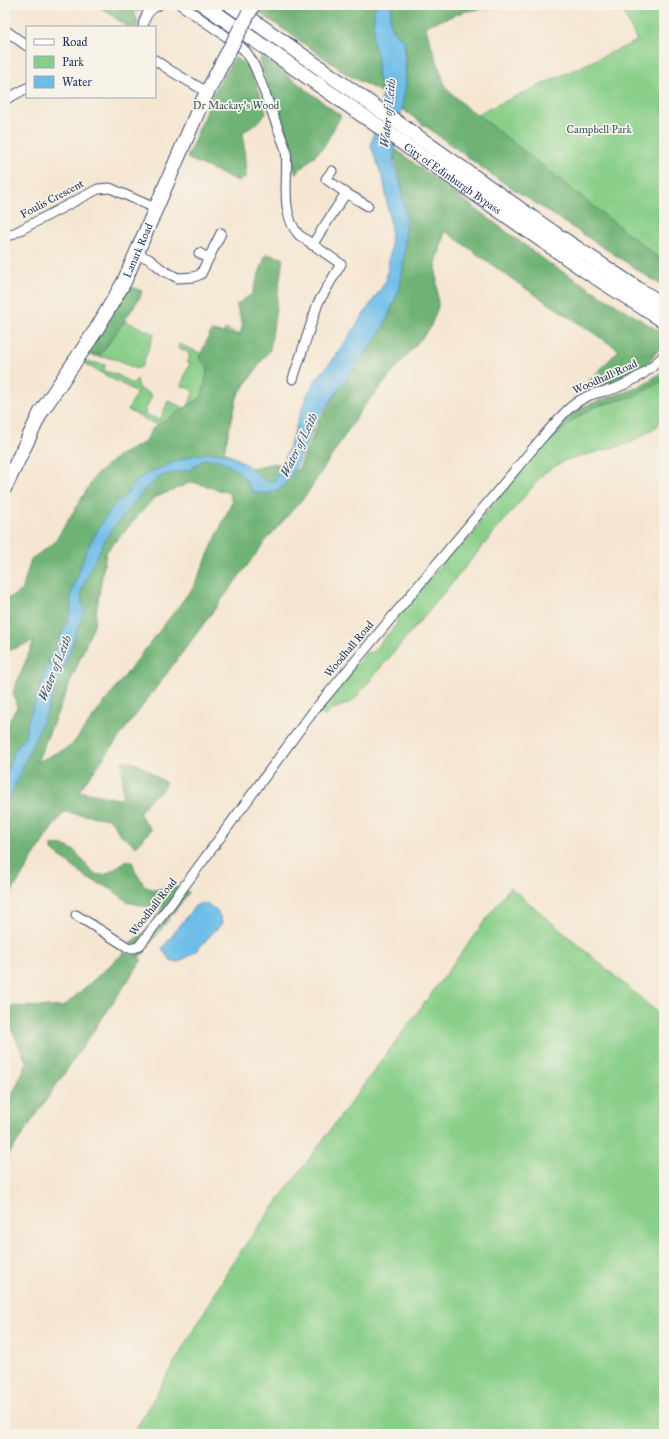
<svg xmlns="http://www.w3.org/2000/svg" width="669" height="1439" viewBox="0 0 669 1439" font-family="'IM FELL Great Primer',serif">
	<style>
		.green { fill: #89cf89; stroke: #527f74 }
		.forest { fill: #6eb275; stroke: #44706a; fill-rule: evenodd }
		.water { fill: #6ebde9; stroke: #4476a4 }
		.lines { fill: none; stroke-linecap: round; stroke-linejoin: round }
		.minor-casing { stroke: #3c4a6f; stroke-width: 11 }
		.primary-casing { stroke: #3c4a6f; stroke-width: 16 }
		.trunk-casing { stroke: #3c4a6f; stroke-width: 16 }
		.minor { stroke: #fff; stroke-width: 9 }
		.primary { stroke: #fff; stroke-width: 14 }
		.trunk { stroke: #fff; stroke-width: 14 }
		.primary-bridge-casing { stroke: #3c4a6f; stroke-width: 16; stroke-linecap: butt }
		.primary-bridge { stroke: #fff; stroke-width: 14 }
		.labels { text-anchor: middle; dominant-baseline: central; stroke-width: 3.5; stroke-linejoin: round; paint-order: stroke }
		.park-label { font-size: 11px; fill: #365769; stroke: #f7f3e8 }
		.street-label { font-size: 11px; fill: #1b2f5e; stroke: #f7f3e8 }
		.water-label { font-size: 12px; font-style: italic; fill: #305281; stroke: #f7f3e8 }
	</style>
	<rect width="100%" height="100%" fill="#f7f3e8"/>
	<filter id="ink" filterUnits="userSpaceOnUse"><feTurbulence type="fractalNoise" baseFrequency=".025" numOctaves="2"/><feDisplacementMap in="SourceGraphic" scale="8" xChannelSelector="R" yChannelSelector="G"/><feConvolveMatrix kernelMatrix="1 2 1 2 8 2 1 2 1" color-interpolation-filters="sRGB"/></filter>
	<filter id="wash" filterUnits="userSpaceOnUse"><feTurbulence type="fractalNoise" baseFrequency=".012" numOctaves="4" result="noise"/><feDisplacementMap in="SourceGraphic" scale="16" xChannelSelector="R" yChannelSelector="G"/><feGaussianBlur stdDeviation="0.9" result="paint"/><feColorMatrix in="noise" values="0 0 0 0 0 0 0 0 0 0 0 0 0 0 0 0 0 1.4 0 .05"/><feComposite in="paint" operator="in"/></filter>
	<g filter="url(#wash)">
		<rect width="100%" height="100%" fill="#f5e6d1"/>
		<!-- green -->
		<path class="green" d="M 620,5 L 664,5 L 664,263 L 524,153 L 477,114 L 637,41 Z
			M 116,317 L 154,334 L 142,366 C 134,372 128,364 121,361 C 111,357 100,357 89,355 Z
			M 225,329 L 267,345 L 258,367 L 234,401 L 162,428 L 128,410 L 137,392 L 83,363 L 85,361 L 105,365 L 104,371 L 118,375 L 132,384 L 137,379 L 138,383 L 138,388 L 152,395 L 144,414 L 160,420 L 168,401 L 187,409 L 194,391 L 181,385 L 190,363 L 187,362 L 190,355 L 188,354 L 188,352 L 178,348 L 179,344 L 214,359 Z
			M 664,380 L 664,416 L 656,427 L 630,443 L 566,460 L 544,473 L 352,702 L 333,709 L 325,717 L 319,712 L 366,653 L 372,652 L 397,624 L 397,617 L 458,545 C 469,542 478,531 480,520 L 546,440 L 556,436 L 574,419 L 597,406 L 635,396 Z
			M 510,887 L 664,1018 L 664,1434 L 133,1434 L 235,1259 Z"/>
		<!-- forest -->
		<path class="forest" d="M 97,5 L 147,5 L 141,11 L 133,11 L 138,22 L 137,27 L 128,27 Z
			M 258,5 L 375,5 L 375,50 L 378,56 L 377,75 L 381,83 L 383,93 L 350,76 L 256,10 Z
			M 392,5 L 511,5 L 466,11 L 425,26 L 446,88 L 467,108 L 477,114 L 664,262 L 664,287 L 492,175 L 401,108 C 406,86 408,63 404,40 C 396,36 393,30 390,21 L 389,21 Z
			M 262,56 L 341,116 L 323,148 L 295,174 L 291,149 L 259,61 Z
			M 235,57 L 248,66 L 263,101 L 266,114 L 252,127 L 243,132 L 246,177 L 238,181 L 187,158 L 213,94 Z
			M 391,146 L 550,264 L 664,334 L 664,343 L 647,364 L 620,380 L 584,391 L 582,388 L 619,350 L 519,284 L 445,231 L 436,264 L 438,307 L 430,328 L 361,410 L 307,494 L 267,539 L 79,791 L 118,799 L 123,796 L 122,761 C 137,760 154,775 166,783 L 160,792 L 150,799 L 139,813 L 151,830 L 136,847 L 119,833 L 113,823 L 109,819 L 64,812 L 47,835 L 5,903 L 5,729 L 17,707 L 13,692 L 34,641 L 5,652 L 5,600 L 22,591 L 31,559 L 54,543 L 96,475 L 118,456 L 145,442 L 153,428 L 202,397 L 208,367 L 199,358 L 211,331 L 239,336 L 243,325 L 236,305 L 252,294 L 266,254 L 283,258 L 270,350 L 239,390 L 224,451 L 251,468 L 274,463 L 298,470 L 318,423 L 362,351 L 404,240 L 402,187 ZM 192,482 L 229,493 L 232,502 L 194,586 L 71,746 L 37,762 L 94,625 L 106,552 L 154,498 Z
			M 126,285 L 142,291 L 140,297 L 119,329 L 100,355 L 89,355 L 83,350 Z
			M 664,371 L 664,380 L 635,396 L 597,406 L 574,419 L 556,436 L 546,440 L 573,410 L 639,387 Z
			M 52,845 L 65,846 L 75,851 L 94,874 L 104,875 L 116,868 L 126,860 L 132,861 L 136,873 L 146,887 L 155,890 L 171,886 L 189,892 L 140,957 L 135,956 L 142,960 L 5,1160 L 5,1105 L 10,1099 L 27,1063 L 5,1015 L 5,1006 L 63,1007 L 125,952 L 133,955 L 131,942 L 152,927 L 164,902 L 147,907 L 128,902 L 111,889 L 87,878 L 52,850 Z"/>
		<!-- water -->
		<path class="water" d="M 375,5 L 392,5 C 388,20 389,31 404,40 L 406,83 L 393,162 L 401,185 L 406,217 L 404,259 L 400,288 L 382,330 L 326,407 L 314,425 L 303,453 L 293,473 L 284,486 L 268,494 L 253,492 L 241,473 L 220,460 L 204,459 L 191,469 L 161,476 L 145,489 L 109,533 L 97,555 L 82,588 L 81,598 L 84,613 L 77,629 L 68,657 L 55,689 L 47,711 L 5,808 L 5,778 L 14,751 L 24,739 L 29,718 L 46,671 L 71,612 L 71,594 L 86,551 L 106,516 L 117,502 L 125,496 L 136,482 L 146,474 L 190,456 L 209,453 L 226,453 L 237,459 L 247,465 L 264,481 L 270,482 L 275,480 L 284,461 L 307,395 L 315,381 L 335,357 L 386,281 L 391,246 L 391,229 L 384,182 L 371,146 L 383,93 L 381,83 L 377,75 L 378,56 L 375,50 L 372,35 L 374,32 L 373,25 Z
			M 202,903 C 215,907 219,911 222,923 L 196,951 L 179,962 L 170,960 L 162,949 L 195,906 Z"/>
	</g>
	<g filter="url(#ink)">
		<g class="lines">
			<!-- minor casing -->
			<g class="minor-casing">
				<path id="minor" d="M 181,5 L 240,46 L 246,52 L 252,61 L 257,72 L 286,150 C 289,177 279,213 299,235 L 341,264 L 318,303 L 293,379
					M 143,27 C 144,16 149,9 159,5
					M 5,30 L 27,46
					M 155,60 L 171,71 L 207,92
					M 5,100 L 27,88
					M 346,193 L 368,206
					M 5,238 L 98,189 L 110,188 L 157,209
					M 312,245 L 346,193 L 326,179 L 332,171
					M 199,253 L 208,258
					M 137,254 L 149,259 L 164,271 L 178,278 L 194,277 L 201,274 L 221,233
					M 76,915 L 129,948 L 135,948 L 140,945 L 188,881 L 312,713 L 541,439 C 554,425 568,405 586,397 C 595,392 606,392 616,388 C 634,381 651,370 664,355"/>
			</g>
			<!-- primary casing -->
			<g class="primary-casing">
				<g id="primary">
					<path id="s1" d="M 5,487 L 41,412 L 96,330 L 124,282 L 201,104 L 228,52"/>
				</g>
			</g>
			<!-- trunk casing -->
			<g class="trunk-casing">
				<g id="trunk">
					<path id="s2" d="M 204,5 L 586,271 L 664,321"/>
					<path d="M 231,5 L 554,233 L 638,289 L 664,305"/>
				</g>
			</g>
			<!-- minor -->
			<use href="#minor" class="minor"/>
			<!-- primary -->
			<use href="#primary" class="primary"/>
			<!-- trunk -->
			<use href="#trunk" class="trunk"/>
			<!-- primary-bridge casing -->
			<g class="primary-bridge-casing">
				<path id="primary-bridge" d="M 228,52 L 253,5"/>
			</g>
			<!-- primary-bridge -->
			<use href="#primary-bridge" class="primary-bridge"/>
		</g>
	</g>
	<g class="labels">
		<!-- park labels -->
		<g class="park-label">
			<text x="236" y="105">Dr Mackay's Wood</text>
			<text x="599" y="129">Campbell Park</text>
		</g>
		<!-- street labels -->
		<g class="street-label">
			<text stroke="none"><textPath href="#s2" startOffset="303">City of Edinburgh Bypass</textPath></text>
			<text transform="translate(52 199) rotate(-28)">Foulis Crescent</text>
			<text stroke="none"><textPath href="#s1" startOffset="272">Lanark Road</textPath></text>
			<text transform="translate(605 377) rotate(-24)">Woodhall Road</text>
			<text transform="translate(349 649) rotate(-50)">Woodhall Road</text>
			<text transform="translate(153 907) rotate(-52)">Woodhall Road</text>
		</g>
		<!-- water labels -->
		<g class="water-label">
			<text transform="translate(388 113) rotate(-84)">Water of Leith</text>
			<text transform="translate(299 445) rotate(-64)">Water of Leith</text>
			<text transform="translate(55 668) rotate(-68)">Water of Leith</text>
		</g>
	</g>
	<!-- margin -->
	<rect width="669" height="1439" fill="none" stroke="#f7f3e8" stroke-width="20"/>
	<!-- legend -->
	<rect x="26" y="26" width="130" height="72" fill="#f7f3e8" stroke="#9fa5b1"/>
	<rect x="34" y="39" width="20" height="6" fill="#ffffff" stroke="#9fa5b1"/>
	<text x="62" y="46" font-size="12" fill="#1b2f5e">Road</text>
	<rect x="34" y="56" width="20" height="12" fill="#89cf89" stroke="#9fa5b1"/>
	<text x="62" y="66" font-size="12" fill="#1b2f5e">Park</text>
	<rect x="34" y="76" width="20" height="12" fill="#6ebde9" stroke="#9fa5b1"/>
	<text x="62" y="86" font-size="12" fill="#1b2f5e">Water</text>
</svg>
